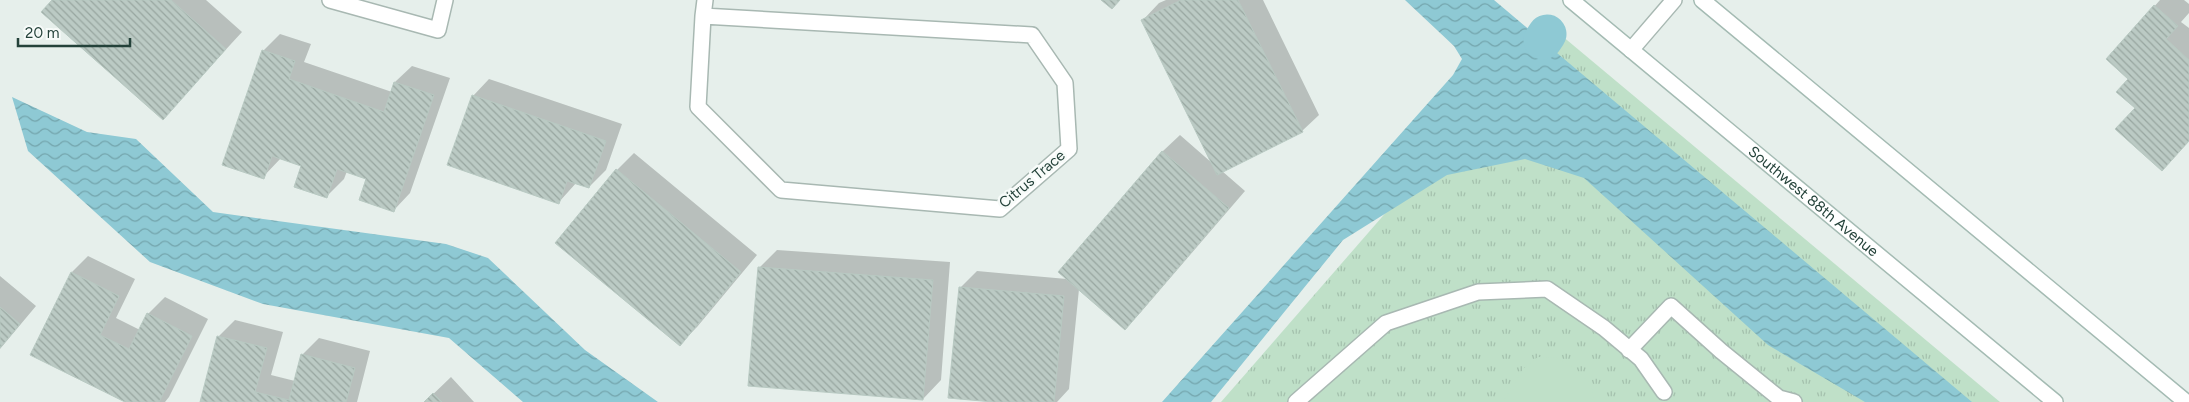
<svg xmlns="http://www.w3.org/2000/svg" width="2189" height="402" viewBox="0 0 2189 402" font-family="Figtree,sans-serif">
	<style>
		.grass { fill: url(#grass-tufts) }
		.garden { fill: #bfe0c8 }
		.water { fill: url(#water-waves) }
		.shadow { fill: #0003 }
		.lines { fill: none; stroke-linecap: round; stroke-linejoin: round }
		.canal { stroke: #8ec9d4; stroke-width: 39 }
		.building { fill: url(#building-back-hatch); stroke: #b8c9c2 }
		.service-casing { stroke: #a8b8b2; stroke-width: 18 }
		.minor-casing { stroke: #a8b8b2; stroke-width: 18 }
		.secondary-casing { stroke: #a4bbb3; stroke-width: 18 }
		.service { stroke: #fff; stroke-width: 15 }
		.minor { stroke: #fff; stroke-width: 15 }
		.secondary { stroke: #fff; stroke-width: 15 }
		.labels { text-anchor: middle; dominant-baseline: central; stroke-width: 5; stroke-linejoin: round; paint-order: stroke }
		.street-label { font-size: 15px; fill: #24423a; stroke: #f7fbf9 }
	</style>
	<defs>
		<pattern id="grass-tufts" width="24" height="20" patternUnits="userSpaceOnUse" patternTransform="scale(1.25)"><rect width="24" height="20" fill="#bfe0c8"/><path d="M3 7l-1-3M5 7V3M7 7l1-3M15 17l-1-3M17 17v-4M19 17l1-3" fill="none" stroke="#a4c1ad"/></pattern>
		<pattern id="water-waves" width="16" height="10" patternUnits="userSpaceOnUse" patternTransform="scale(1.25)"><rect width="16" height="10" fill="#8ec9d4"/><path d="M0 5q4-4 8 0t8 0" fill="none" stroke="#74a5ad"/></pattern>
		<pattern id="building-back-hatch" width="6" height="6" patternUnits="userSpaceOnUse" patternTransform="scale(1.25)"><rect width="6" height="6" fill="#bbcac4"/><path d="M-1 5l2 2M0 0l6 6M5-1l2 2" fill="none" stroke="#98a6a0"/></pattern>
	</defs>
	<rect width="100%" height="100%" fill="#e6efeb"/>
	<!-- grass -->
	<path class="grass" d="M 1549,25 L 2000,402 L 1221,402 Z"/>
	<!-- garden -->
	<path class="garden" d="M 1538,357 L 1557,358 L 1575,368 L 1591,385 L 1595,402 L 1503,402 L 1523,369 Z"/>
	<!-- water -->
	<path class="water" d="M 1405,0 L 1494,0 L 1972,402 L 1865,402 L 1768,345 L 1584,178 L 1525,159 L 1447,175 L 1343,240 L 1211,402 L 1162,402 L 1453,75 L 1462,59 L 1454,46 Z
		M 12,97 L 87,132 L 136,139 L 213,212 L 446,244 L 488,258 L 585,350 L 658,402 L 523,402 L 449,338 L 263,304 L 150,262 L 28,151 Z"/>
	<!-- shadow -->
	<path class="shadow" d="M 54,0 L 206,0 L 242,32 L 163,118 Z
		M 1166,0 L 1263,0 L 1319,115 L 1302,131 L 1222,171 L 1245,191 L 1141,312 L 1125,329 L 1079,289 L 1069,389 L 1057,402 L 1007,402 L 960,288 L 977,271 L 1067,279 L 1059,272 L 1163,151 L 1180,135 L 1212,163 L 1143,20 L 1159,3 Z
		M 2160,0 L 2184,0 L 2189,4 L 2189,13 L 2181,22 L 2189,28 L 2189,141 L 2162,169 L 2136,108 L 2130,79 L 2108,59 Z
		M 280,34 L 311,44 L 304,62 L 392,92 L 395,82 L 412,66 L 450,78 L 410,193 L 394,210 L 368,178 L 347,171 L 344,179 L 327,196 L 303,166 L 281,158 L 263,177 L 263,51 Z
		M 489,79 L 622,124 L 606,170 L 589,187 L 577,182 L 559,202 L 473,96 Z
		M 634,153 L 757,255 L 697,327 L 680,344 L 617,170 Z
		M 777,250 L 950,262 L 941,380 L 923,399 L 759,268 Z
		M 88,256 L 135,279 L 116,318 L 140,330 L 148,314 L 165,297 L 208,319 L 169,397 L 165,402 L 128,402 L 72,272 Z
		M 0,276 L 36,306 L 0,349 Z
		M 235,320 L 283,332 L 271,375 L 295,381 L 302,355 L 319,338 L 370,351 L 357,402 L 201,402 L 218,337 Z
		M 451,377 L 474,402 L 425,402 Z"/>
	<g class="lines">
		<!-- canal -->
		<path class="canal" d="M 1543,40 L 1547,34"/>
	</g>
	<!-- building -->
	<path class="building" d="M 52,0 L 171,0 L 226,49 L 163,120 L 41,12 Z
		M 1101,0 L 1120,0 L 1112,9 Z
		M 1181,0 L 1238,0 L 1303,132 L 1217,175 L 1141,20 Z
		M 2154,5 L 2178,26 L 2166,39 L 2189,60 L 2189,141 L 2162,171 L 2115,129 L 2135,108 L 2116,92 L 2128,79 L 2106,59 Z
		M 262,50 L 295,61 L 289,79 L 384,112 L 394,82 L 434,95 L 394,212 L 359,200 L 366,179 L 337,169 L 327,198 L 294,187 L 301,166 L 272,156 L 264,179 L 222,165 Z
		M 472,95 L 606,141 L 589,188 L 567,181 L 559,204 L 447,165 Z
		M 1162,151 L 1229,208 L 1125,330 L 1058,272 Z
		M 616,169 L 741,272 L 680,346 L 555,243 Z
		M 758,267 L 933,280 L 923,400 L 748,386 Z
		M 71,272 L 119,296 L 100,335 L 129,349 L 147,313 L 192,336 L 159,402 L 125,402 L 30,355 Z
		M 959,287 L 1064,296 L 1054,402 L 993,402 L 948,398 Z
		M 0,307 L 20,324 L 0,348 Z
		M 217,336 L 267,348 L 255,392 L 289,400 L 301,354 L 355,368 L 346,402 L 200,402 Z
		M 433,393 L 442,402 L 424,402 Z"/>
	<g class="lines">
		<!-- service casing -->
		<g class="service-casing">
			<path id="service" d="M 1629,350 L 1671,306 L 1721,351 L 1779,398 L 1794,402
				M 1296,402 L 1386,323 L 1478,292 L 1547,289 L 1604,328 L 1641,359 L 1664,392"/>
		</g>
		<!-- minor casing -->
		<g class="minor-casing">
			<path id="minor" d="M 330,0 L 438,30 L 445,0
				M 703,16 L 1032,35 L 1065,83 L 1069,149 L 1000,209 L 781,190 L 698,107 Z
				M 703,16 L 705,0
				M 1631,50 L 1674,0"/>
		</g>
		<!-- secondary casing -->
		<g class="secondary-casing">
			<g id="secondary">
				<path id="s1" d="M 1571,0 L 2055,402"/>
				<path d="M 1702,0 L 2186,402"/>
			</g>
		</g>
		<!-- service -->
		<use href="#service" class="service"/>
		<!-- minor -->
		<use href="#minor" class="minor"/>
		<!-- secondary -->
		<use href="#secondary" class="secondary"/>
	</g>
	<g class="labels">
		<!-- street labels -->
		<g class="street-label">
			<text transform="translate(1032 179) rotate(-40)">Citrus Trace</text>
			<text stroke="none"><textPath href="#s1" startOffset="315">Southwest 88th Avenue</textPath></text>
		</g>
	</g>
	<!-- scale -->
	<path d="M18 38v8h112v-8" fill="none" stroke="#24423a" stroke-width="2.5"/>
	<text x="25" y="38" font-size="15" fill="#24423a" stroke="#f7fbf9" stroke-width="4" paint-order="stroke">20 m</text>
</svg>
